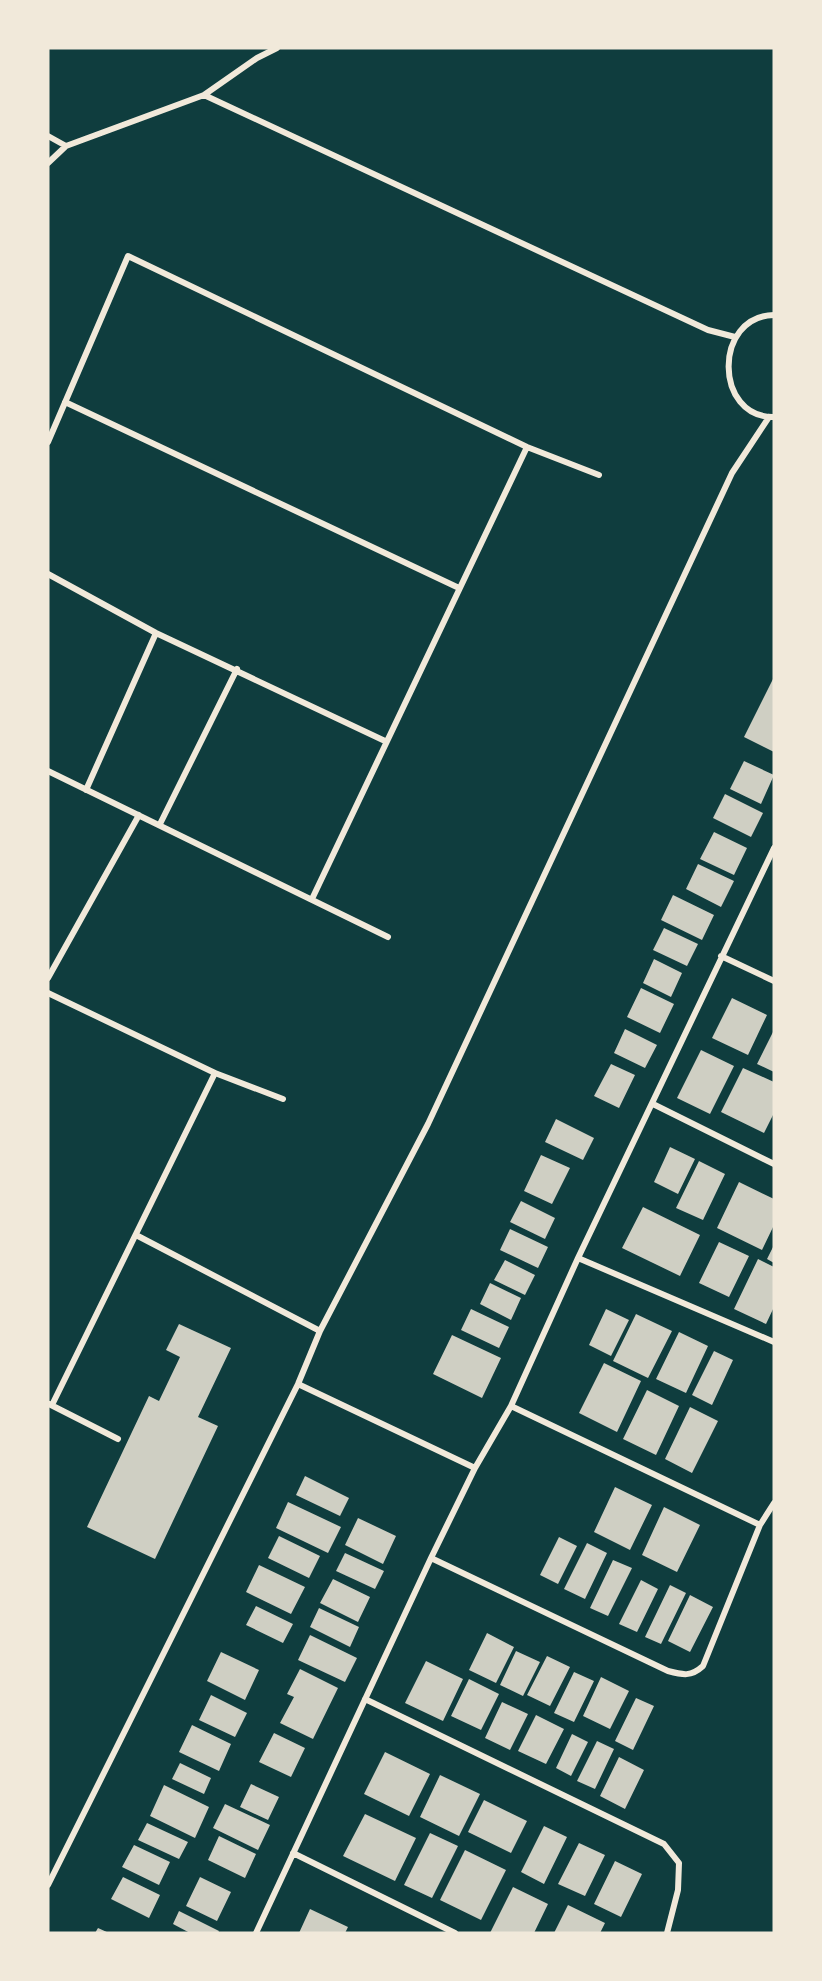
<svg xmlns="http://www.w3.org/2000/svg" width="822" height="1981" viewBox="0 0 822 1981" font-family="Barlow,sans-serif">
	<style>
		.building { fill: #cfcfc3 }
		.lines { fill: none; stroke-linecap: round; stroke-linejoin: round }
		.minor { stroke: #f1e9da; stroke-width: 6 }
	</style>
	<rect width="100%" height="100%" fill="#0f3d3e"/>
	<!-- building -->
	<path class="building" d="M 774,677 L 774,752 L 744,737 Z
		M 744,761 L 774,775 L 761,804 L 730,789 Z
		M 725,794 L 763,813 L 751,837 L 713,818 Z
		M 714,832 L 747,848 L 734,875 L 700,859 Z
		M 698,864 L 734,881 L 721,907 L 686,889 Z
		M 673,895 L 714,915 L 702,940 L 661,920 Z
		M 664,928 L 698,944 L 687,966 L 653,950 Z
		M 654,959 L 682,973 L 671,997 L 643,983 Z
		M 641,988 L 674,1004 L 660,1033 L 627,1017 Z
		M 732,998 L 767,1015 L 748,1055 L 712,1038 Z
		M 625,1029 L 657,1045 L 645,1068 L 614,1053 Z
		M 774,1030 L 774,1072 L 757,1064 Z
		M 701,1050 L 734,1066 L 710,1114 L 677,1098 Z
		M 611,1064 L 635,1075 L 619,1108 L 594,1096 Z
		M 743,1068 L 774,1082 L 774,1113 L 764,1133 L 721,1112 Z
		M 556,1119 L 594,1138 L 583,1160 L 545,1142 Z
		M 670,1147 L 695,1159 L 678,1194 L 654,1182 Z
		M 541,1155 L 570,1168 L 552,1204 L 524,1191 Z
		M 699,1161 L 725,1174 L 703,1220 L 676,1208 Z
		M 739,1182 L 774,1199 L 774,1225 L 762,1250 L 717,1228 Z
		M 521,1201 L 555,1218 L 545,1239 L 510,1222 Z
		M 643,1207 L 700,1235 L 680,1276 L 622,1248 Z
		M 510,1229 L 548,1247 L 538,1268 L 500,1250 Z
		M 719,1242 L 749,1256 L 729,1297 L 699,1283 Z
		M 774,1245 L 774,1263 L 767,1259 Z
		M 758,1259 L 774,1267 L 774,1307 L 766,1324 L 734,1309 Z
		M 505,1260 L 535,1275 L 525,1295 L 494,1280 Z
		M 490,1283 L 521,1298 L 511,1320 L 480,1304 Z
		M 471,1309 L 509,1327 L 499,1348 L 461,1330 Z
		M 606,1309 L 629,1320 L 611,1356 L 589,1345 Z
		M 636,1314 L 672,1331 L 648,1378 L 613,1361 Z
		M 179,1324 L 231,1348 L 198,1417 L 218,1426 L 155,1559 L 87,1527 L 149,1396 L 159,1401 L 180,1357 L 166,1350 Z
		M 679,1332 L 708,1346 L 686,1393 L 656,1379 Z
		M 452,1335 L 501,1358 L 482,1398 L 433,1374 Z
		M 714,1351 L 733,1360 L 712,1405 L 692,1395 Z
		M 604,1363 L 641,1381 L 617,1432 L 579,1413 Z
		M 647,1390 L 679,1406 L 656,1455 L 623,1439 Z
		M 690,1407 L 718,1421 L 692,1473 L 665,1459 Z
		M 305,1476 L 349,1498 L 340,1516 L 296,1495 Z
		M 615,1487 L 652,1505 L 630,1550 L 594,1532 Z
		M 288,1502 L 341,1527 L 328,1553 L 276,1528 Z
		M 664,1507 L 700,1525 L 677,1572 L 642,1555 Z
		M 358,1518 L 396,1536 L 383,1564 L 345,1545 Z
		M 279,1536 L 320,1556 L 309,1578 L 268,1558 Z
		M 559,1537 L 577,1546 L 558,1584 L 540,1575 Z
		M 587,1543 L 607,1553 L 585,1599 L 564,1589 Z
		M 345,1553 L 384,1571 L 375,1589 L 336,1571 Z
		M 613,1560 L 632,1568 L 608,1616 L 590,1608 Z
		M 259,1565 L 305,1587 L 291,1614 L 246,1592 Z
		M 333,1579 L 370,1597 L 358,1622 L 320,1603 Z
		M 641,1580 L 658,1589 L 637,1632 L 619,1624 Z
		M 670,1585 L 686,1593 L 661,1644 L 645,1637 Z
		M 690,1595 L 713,1607 L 690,1652 L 668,1641 Z
		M 256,1606 L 293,1624 L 283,1643 L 246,1625 Z
		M 319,1608 L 359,1627 L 350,1647 L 310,1627 Z
		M 487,1633 L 514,1647 L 496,1683 L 469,1670 Z
		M 310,1635 L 357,1658 L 345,1682 L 298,1660 Z
		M 516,1651 L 540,1662 L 523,1696 L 500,1685 Z
		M 221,1652 L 259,1670 L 245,1700 L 207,1681 Z
		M 547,1656 L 570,1667 L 550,1706 L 527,1695 Z
		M 426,1661 L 463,1679 L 443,1721 L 405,1703 Z
		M 300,1669 L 338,1688 L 313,1739 L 280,1723 L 294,1697 L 287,1694 Z
		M 574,1672 L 594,1681 L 574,1722 L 554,1713 Z
		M 601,1677 L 629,1691 L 610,1729 L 583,1716 Z
		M 469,1679 L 499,1694 L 481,1730 L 451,1716 Z
		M 211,1695 L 247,1713 L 235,1737 L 199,1720 Z
		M 636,1698 L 654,1706 L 633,1750 L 615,1741 Z
		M 502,1702 L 528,1714 L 510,1750 L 485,1738 Z
		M 536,1715 L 564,1729 L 546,1764 L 518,1751 Z
		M 192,1725 L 231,1744 L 219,1771 L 179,1752 Z
		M 274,1733 L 305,1748 L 291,1777 L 259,1762 Z
		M 572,1734 L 588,1742 L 571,1776 L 556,1768 Z
		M 597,1741 L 614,1749 L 595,1789 L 577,1781 Z
		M 385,1752 L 430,1774 L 409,1816 L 364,1794 Z
		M 619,1757 L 644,1770 L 625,1809 L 600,1796 Z
		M 180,1763 L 211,1778 L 204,1794 L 172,1779 Z
		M 440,1775 L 480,1794 L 459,1836 L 420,1817 Z
		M 251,1784 L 279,1797 L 268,1820 L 240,1807 Z
		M 164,1785 L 209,1807 L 195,1838 L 150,1816 Z
		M 484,1800 L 527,1821 L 511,1853 L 468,1832 Z
		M 225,1804 L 270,1825 L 258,1850 L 213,1828 Z
		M 365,1814 L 416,1838 L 395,1881 L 343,1856 Z
		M 147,1823 L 188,1842 L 179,1859 L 138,1840 Z
		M 544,1826 L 567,1837 L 544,1884 L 521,1872 Z
		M 430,1833 L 458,1846 L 432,1898 L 404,1885 Z
		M 219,1836 L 256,1854 L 245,1878 L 208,1860 Z
		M 579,1843 L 605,1855 L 585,1896 L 558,1884 Z
		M 134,1845 L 170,1862 L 159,1885 L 122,1867 Z
		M 465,1850 L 506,1870 L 481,1920 L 440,1900 Z
		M 615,1861 L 642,1874 L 621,1917 L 594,1904 Z
		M 123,1877 L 160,1895 L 149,1918 L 111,1899 Z
		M 200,1877 L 231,1892 L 217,1921 L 186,1906 Z
		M 513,1887 L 548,1904 L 534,1933 L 490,1933 Z
		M 568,1905 L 605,1923 L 600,1933 L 554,1933 Z
		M 310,1909 L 348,1927 L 345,1933 L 299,1933 Z
		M 179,1911 L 219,1931 L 218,1933 L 190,1933 L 173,1924 Z
		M 98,1928 L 109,1933 L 95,1933 Z"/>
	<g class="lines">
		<!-- minor -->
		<path class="minor" d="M 204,95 L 708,330 L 735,337
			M 48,136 L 66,146
			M 48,163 L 66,146 L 204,95 L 257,58 L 277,48
			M 774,315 C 713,316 714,418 774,417
			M 65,402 L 459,588
			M 48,442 L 128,256 L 527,447 L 599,475
			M 48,574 L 156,633 L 385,741
			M 48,771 L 388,937
			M 86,790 L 156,633
			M 160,824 L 237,669
			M 312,899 L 527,447
			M 721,956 L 774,981
			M 48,978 L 139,815
			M 48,993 L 215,1073 L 283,1099
			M 653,1104 L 774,1164
			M 136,1235 L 320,1331
			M 578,1258 L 774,1342
			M 298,1384 L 475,1468
			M 49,1404 L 118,1439
			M 52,1405 L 215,1073
			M 511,1406 L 760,1525
			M 431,1558 L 668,1671 C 683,1675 691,1677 703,1666 L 760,1525 L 774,1503
			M 365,1699 L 664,1844 L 679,1863 L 678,1890 L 667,1933
			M 293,1853 L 455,1933
			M 48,1885 L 298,1384 L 320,1331 L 428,1124 L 732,473 L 769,417
			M 256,1933 L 431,1558 L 475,1468 L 511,1406 L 578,1258 L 774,848"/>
	</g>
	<!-- border -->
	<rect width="822" height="1981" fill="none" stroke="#f1e9da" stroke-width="99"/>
</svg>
